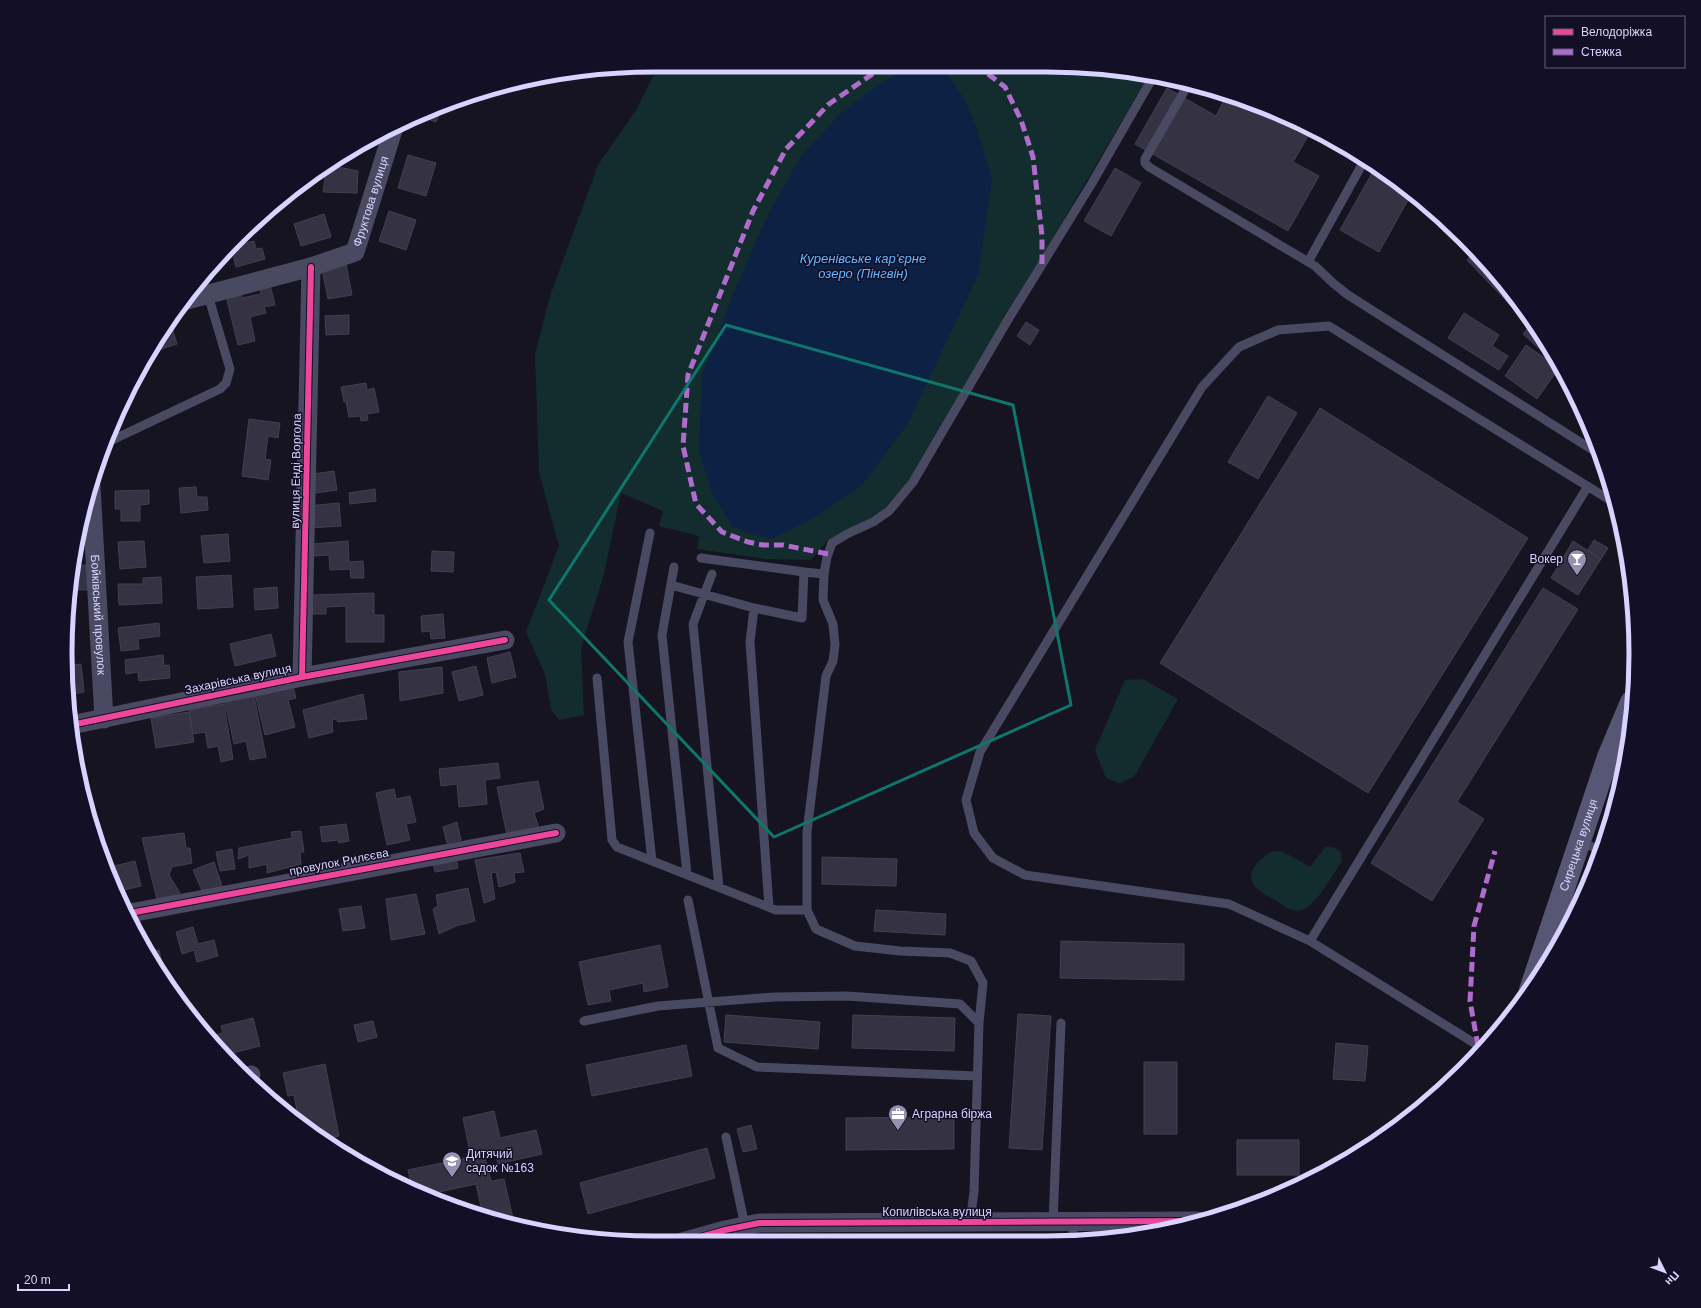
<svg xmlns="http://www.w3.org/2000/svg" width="1701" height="1308" viewBox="0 0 1701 1308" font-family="Arial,sans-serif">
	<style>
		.green { fill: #132c2d }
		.water { fill: #0d2144 }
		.building { fill: #343243; stroke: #433f54 }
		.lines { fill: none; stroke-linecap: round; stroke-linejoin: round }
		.lane { stroke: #4a4962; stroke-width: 9 }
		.street { stroke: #4a4962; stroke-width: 19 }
		.secondary { stroke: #575674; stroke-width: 22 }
		.quiet { stroke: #b06ccc; stroke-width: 5; stroke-dasharray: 10 5; stroke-linecap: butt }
		.cycleway-casing { stroke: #130f26; stroke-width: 8 }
		.cycleway { stroke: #ed469a; stroke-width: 6 }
		.marked { fill: none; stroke: #0f766e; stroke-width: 3; stroke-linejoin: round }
		.labels { text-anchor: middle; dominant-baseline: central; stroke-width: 3; stroke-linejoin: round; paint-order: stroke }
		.street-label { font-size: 12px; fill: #d9d4ff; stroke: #130f26 }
		.poi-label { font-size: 12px; fill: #d9d4ff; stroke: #130f26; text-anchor: start }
		.water-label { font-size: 13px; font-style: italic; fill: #62b6ff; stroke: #130f26 }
		.rim { fill: none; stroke: #d9d4ff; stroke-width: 5 }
	</style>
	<rect width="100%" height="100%" fill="#161421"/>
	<!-- green -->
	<path class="green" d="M 1085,66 L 1148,77 L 910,479 L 884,512 L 827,541 L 811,560 L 766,559 L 697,549 L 699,536 L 659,526 L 663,511 L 621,493 L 604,574 L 581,648 L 584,715 L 559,720 L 551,709 L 545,674 L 526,632 L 559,546 L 539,473 L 535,354 L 550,296 L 598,165 L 636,110 L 657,69 Z
		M 1143,679 L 1178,699 L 1134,777 L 1119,783 L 1106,778 L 1095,750 L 1125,680 Z
		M 1325,847 L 1333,847 L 1341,852 L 1342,861 C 1333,874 1316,906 1302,910 C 1293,913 1284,906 1277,901 C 1259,892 1240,882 1259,861 C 1264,856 1271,851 1277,851 C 1285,851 1303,863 1310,867 Z"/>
	<!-- water -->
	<path class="water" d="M 927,67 L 946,73 L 965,100 L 976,127 L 992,179 L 978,275 L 907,425 L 863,484 L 814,518 L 772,539 L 751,534 L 732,526 L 712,493 L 699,450 L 702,376 L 732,297 L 766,219 L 801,156 L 843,111 L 869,92 L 903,70 Z"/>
	<!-- building -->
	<path class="building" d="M 1167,88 L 1216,116 L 1227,95 L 1312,129 L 1293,162 L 1319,176 L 1288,231 L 1135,144 Z
		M 443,105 L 436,122 L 419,116 L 428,110 Z
		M 1312,129 L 1343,148 L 1341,152 L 1309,134 Z
		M 356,146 L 353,153 L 348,151 Z
		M 408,155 L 436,163 L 426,196 L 398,188 Z
		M 327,165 L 358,171 L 357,193 L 323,192 Z
		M 1115,168 L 1141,183 L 1111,236 L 1084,221 Z
		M 1375,168 L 1405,187 L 1412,193 L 1379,252 L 1340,230 Z
		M 389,211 L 416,220 L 406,250 L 379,241 Z
		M 324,214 L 331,237 L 301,246 L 294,224 Z
		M 254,241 L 256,249 L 262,248 L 265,259 L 236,267 L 231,247 Z
		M 1475,252 L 1490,265 L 1518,303 L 1513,308 L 1467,260 Z
		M 346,264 L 352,295 L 328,299 L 322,269 Z
		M 270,285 L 275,305 L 264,307 L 266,313 L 250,317 L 255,341 L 238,345 L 226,296 L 241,292 L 242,298 L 261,294 L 260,287 Z
		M 1464,313 L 1499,335 L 1492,346 L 1508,356 L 1499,370 L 1448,338 Z
		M 349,315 L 349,334 L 326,335 L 325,316 Z
		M 170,321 L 177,344 L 149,353 Z
		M 1026,322 L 1039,330 L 1030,345 L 1017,336 Z
		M 1533,322 L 1549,349 L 1545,354 L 1523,334 Z
		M 1526,345 L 1559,368 L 1537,399 L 1505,376 Z
		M 366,383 L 367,390 L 374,388 L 379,412 L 367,414 L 368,420 L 361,421 L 360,416 L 349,417 L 346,401 L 344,402 L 341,387 Z
		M 1268,396 L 1297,413 L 1258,479 L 1228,462 Z
		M 1320,408 L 1528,538 L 1368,793 L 1160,663 Z
		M 249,419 L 280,423 L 278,438 L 268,436 L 265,459 L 271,460 L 268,480 L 242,476 Z
		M 334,471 L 337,490 L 316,493 L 313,474 Z
		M 196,487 L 197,497 L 207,497 L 208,510 L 181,513 L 179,488 Z
		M 375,489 L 376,501 L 350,504 L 349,493 Z
		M 149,490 L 149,504 L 140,505 L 140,521 L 121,521 L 121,509 L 115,509 L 115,491 Z
		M 339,503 L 341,526 L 309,528 L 307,506 Z
		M 84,512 L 85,526 L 80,526 Z
		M 228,534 L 230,561 L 204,563 L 201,536 Z
		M 1594,540 L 1608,548 L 1601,559 L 1588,550 Z
		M 144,541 L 146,567 L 120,569 L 118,542 Z
		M 348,541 L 349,562 L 363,561 L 364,578 L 351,578 L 350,569 L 330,570 L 329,555 L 314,556 L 313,544 Z
		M 1573,541 L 1601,559 L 1578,595 L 1551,578 Z
		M 432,551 L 454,552 L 453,572 L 431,571 Z
		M 86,565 L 87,590 L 70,590 L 73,566 Z
		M 231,575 L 233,607 L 198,609 L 196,577 Z
		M 161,577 L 162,603 L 119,605 L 118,584 L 143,584 L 143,578 Z
		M 277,587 L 278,608 L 255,610 L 254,589 Z
		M 1543,588 L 1578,609 L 1457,802 L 1484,819 L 1432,901 L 1371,863 Z
		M 374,593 L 374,615 L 384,615 L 384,642 L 346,642 L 346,606 L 326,607 L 326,614 L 313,614 L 312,595 Z
		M 443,614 L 445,638 L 431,639 L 430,631 L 422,632 L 421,616 Z
		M 159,623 L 160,636 L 138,639 L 139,649 L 121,651 L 118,628 Z
		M 271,634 L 276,656 L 235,666 L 230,644 Z
		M 510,652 L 516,677 L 492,683 L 487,658 Z
		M 163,655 L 164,666 L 169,665 L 170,678 L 139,681 L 138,672 L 126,674 L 125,660 Z
		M 81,664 L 84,692 L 67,695 L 66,666 Z
		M 476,666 L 483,695 L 459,701 L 452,672 Z
		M 442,667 L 443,693 L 400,701 L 399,672 Z
		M 292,683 L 296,698 L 288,700 L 295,727 L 265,735 L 255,694 Z
		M 363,694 L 367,719 L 338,722 L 336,719 L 332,720 L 333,732 L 309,738 L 303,710 Z
		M 254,696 L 266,757 L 250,760 L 246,741 L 234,744 L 225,702 Z
		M 224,704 L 233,759 L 221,762 L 218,746 L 208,748 L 205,732 L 193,734 L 189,710 Z
		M 189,712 L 194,742 L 156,748 L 151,718 Z
		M 77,743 L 80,764 L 76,765 L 73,744 Z
		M 498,763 L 500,778 L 485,780 L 487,804 L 459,807 L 457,784 L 441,786 L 439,769 Z
		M 538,781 L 544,809 L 534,813 L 539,828 L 507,835 L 497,787 Z
		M 394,789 L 396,799 L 410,796 L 416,822 L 406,824 L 410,840 L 387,845 L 376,793 Z
		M 457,822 L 461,840 L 447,843 L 443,827 Z
		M 346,824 L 349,841 L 339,843 L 338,840 L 322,842 L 320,827 Z
		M 301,831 L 304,852 L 300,852 L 301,864 L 267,873 L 267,864 L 249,868 L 249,855 L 238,859 L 239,848 L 292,838 L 291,832 Z
		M 184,833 L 186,848 L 190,848 L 192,863 L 172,867 L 169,875 L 180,893 L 157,900 L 142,838 Z
		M 232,849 L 235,869 L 220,871 L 216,852 Z
		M 520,853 L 524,872 L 514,873 L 515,882 L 499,887 L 496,872 L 491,873 L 495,899 L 484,903 L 475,860 Z
		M 456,857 L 458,868 L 435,872 L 433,861 Z
		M 822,857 L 897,859 L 896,886 L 822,884 Z
		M 1593,860 L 1597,862 L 1591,880 L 1579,902 Z
		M 135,861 L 141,886 L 120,891 L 114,866 Z
		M 214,862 L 222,886 L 203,893 L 193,870 Z
		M 468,888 L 475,921 L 456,926 L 439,934 L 433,909 L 438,906 L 436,895 Z
		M 416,894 L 425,934 L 391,940 L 386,899 Z
		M 361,906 L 365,928 L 343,931 L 339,909 Z
		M 876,910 L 946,914 L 945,935 L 874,931 Z
		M 193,927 L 198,944 L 214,940 L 218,956 L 197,962 L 194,950 L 182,954 L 176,932 Z
		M 1061,941 L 1184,944 L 1184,980 L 1060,978 Z
		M 660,945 L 668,987 L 644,992 L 643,983 L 609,990 L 611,1001 L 588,1005 L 579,962 Z
		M 159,950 L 164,973 L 160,973 L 147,952 Z
		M 1018,1014 L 1051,1016 L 1042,1150 L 1009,1148 Z
		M 726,1015 L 820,1022 L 818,1049 L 724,1042 Z
		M 853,1015 L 955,1018 L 954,1051 L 852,1048 Z
		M 253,1018 L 260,1046 L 225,1055 L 212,1039 L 211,1036 L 223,1033 L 221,1026 Z
		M 373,1021 L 377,1037 L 358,1042 L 354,1025 Z
		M 1336,1043 L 1368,1046 L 1365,1081 L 1333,1079 Z
		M 686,1045 L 692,1076 L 592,1096 L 586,1065 Z
		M 1144,1062 L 1177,1062 L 1177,1134 L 1144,1134 Z
		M 325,1064 L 339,1136 L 321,1139 L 299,1121 L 294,1095 L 288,1096 L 283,1073 Z
		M 494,1111 L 500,1138 L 536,1130 L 542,1154 L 498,1164 L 496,1155 L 485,1158 L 491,1181 L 504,1179 L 514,1223 L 483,1216 L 476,1184 L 425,1195 L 413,1190 L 408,1170 L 471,1157 L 463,1118 Z
		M 954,1117 L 954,1149 L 846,1150 L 846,1118 Z
		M 751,1125 L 757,1149 L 743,1152 L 737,1129 Z
		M 1237,1140 L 1299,1140 L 1299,1175 L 1237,1175 Z
		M 707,1148 L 715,1178 L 588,1214 L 580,1183 Z
		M 1333,1162 L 1341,1163 L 1333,1168 Z"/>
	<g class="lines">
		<!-- lane -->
		<path class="lane" d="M 1189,83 L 1145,159 L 1145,163 L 1149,167 L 1315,266 L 1333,283 L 1348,295 L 1599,454
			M 1308,262 L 1364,161
			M 106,443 L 220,389 L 226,383 L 230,369 L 208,295
			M 650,533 L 628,642 L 652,861
			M 674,567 L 662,635 L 687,874
			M 804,572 L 824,574
			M 712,574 L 693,624 L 719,887
			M 671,585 L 754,608 L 802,618 L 804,572 L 701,558
			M 754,608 L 750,642 L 769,907
			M 597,678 L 612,840 L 617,847 L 776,910 L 807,910
			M 1580,843 L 1600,849
			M 688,900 L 718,1048 L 757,1067 L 977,1076
			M 1310,941 L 1588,486
			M 584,1021 L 658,1006 L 774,997 L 847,996 L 960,1004 L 979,1023
			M 1482,1048 L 1310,941 L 1229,904 L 1025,875 L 993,858 L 974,833 L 966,800 L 980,752 L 1202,387 L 1239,347 L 1278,330 L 1329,326 L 1613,502
			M 726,1137 L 745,1226
			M 970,1222 L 974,1192 L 979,1023 L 983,983 L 971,961 L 950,953 L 900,951 L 855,946 L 816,929 L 807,910 L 807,832 L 826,676 L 833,661 L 835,645 L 833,624 L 823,600 L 824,574 L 827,557 L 832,543 L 847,534 L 873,522 L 889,511 L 913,482 L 1006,323 L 1092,183 L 1153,77
			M 1053,1222 L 1061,1023
			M 1073,1239 L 1073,1221"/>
		<!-- street -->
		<g class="street">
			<path id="s1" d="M 183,301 L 311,267 L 355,252 L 394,127"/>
			<path id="s2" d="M 91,486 L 104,719"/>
			<path d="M 302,677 L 311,267"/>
			<path d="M 71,725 L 302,677 L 505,640"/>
			<path d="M 125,914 L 556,833"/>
			<path d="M 245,1076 L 251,1075"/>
			<path d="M 679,1243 L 725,1230 L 759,1223 L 1198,1221"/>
		</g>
		<!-- secondary -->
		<path class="secondary" id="s3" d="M 1530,990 L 1608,757 L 1631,702"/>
		<!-- quiet -->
		<path class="quiet" d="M 988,74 L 1005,87 L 1021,120 L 1033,157 L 1042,236 L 1042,264
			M 828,554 L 783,545 L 763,545 L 748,542 L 722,532 L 696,504 L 683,446 L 688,375 L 753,211 L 786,149 L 829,104 L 881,68
			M 1478,1046 L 1470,1001 L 1474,926 L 1495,851"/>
		<!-- cycleway casing -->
		<g class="cycleway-casing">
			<path id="cycleway" d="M 302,677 L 311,267
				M 71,725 L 302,677 L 505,640
				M 125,914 L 556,833
				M 679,1243 L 725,1230 L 759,1223 L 1198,1221"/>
		</g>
		<!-- cycleway -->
		<use href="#cycleway" class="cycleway"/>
	</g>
	<!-- marked area -->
	<path class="marked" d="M 726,325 L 1013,405 L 1071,705 L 774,837 L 549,600 Z"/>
	<!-- icons -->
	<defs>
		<g id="bar-pin" transform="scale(1)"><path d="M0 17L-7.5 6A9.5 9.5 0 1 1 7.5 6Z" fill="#9591b1" stroke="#130f26"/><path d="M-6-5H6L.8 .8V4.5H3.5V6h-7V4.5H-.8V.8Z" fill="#fff"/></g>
		<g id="office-pin" transform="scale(1)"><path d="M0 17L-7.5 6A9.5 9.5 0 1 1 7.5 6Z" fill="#9591b1" stroke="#130f26"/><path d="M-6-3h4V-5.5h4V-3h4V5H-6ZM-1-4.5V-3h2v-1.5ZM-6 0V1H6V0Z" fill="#fff"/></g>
		<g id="school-pin" transform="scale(1)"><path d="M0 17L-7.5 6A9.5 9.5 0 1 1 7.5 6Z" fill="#9591b1" stroke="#130f26"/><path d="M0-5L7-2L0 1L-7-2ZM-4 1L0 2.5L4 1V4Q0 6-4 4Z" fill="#fff"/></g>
	</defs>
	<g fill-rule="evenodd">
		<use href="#bar-pin" x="1577" y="559"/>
		<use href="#office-pin" x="898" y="1114"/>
		<use href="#school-pin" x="452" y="1161"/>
	</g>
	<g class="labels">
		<!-- street labels -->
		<g class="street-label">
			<text stroke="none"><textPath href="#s1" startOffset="232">Фруктова вулиця</textPath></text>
			<text transform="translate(296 471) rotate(-89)">вулиця Енді Воргола</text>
			<text stroke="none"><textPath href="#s2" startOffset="129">Бойківський провулок</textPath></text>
			<text transform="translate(238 679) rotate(-12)">Захарівська вулиця</text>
			<text stroke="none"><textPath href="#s3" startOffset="153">Сирецька вулиця</textPath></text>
			<text transform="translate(339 862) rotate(-11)">провулок Рилєєва</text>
			<text x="937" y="1212">Копилівська вулиця</text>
		</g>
		<!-- poi labels -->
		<g class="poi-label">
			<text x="1563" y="559" text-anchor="end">Вокер</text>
			<text x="912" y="1114">Аграрна біржа</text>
			<text x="466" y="1154">Дитячий<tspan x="466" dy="14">садок №163</tspan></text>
		</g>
		<!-- water labels -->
		<g class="water-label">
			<text x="863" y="258">Куренівське кар'єрне<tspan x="863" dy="15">озеро (Пінгвін)</tspan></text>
		</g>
	</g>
	<!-- crop -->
	<path d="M0 0H1701V1308H0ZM654 72H1047A582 582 0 0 1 1629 654V654A582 582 0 0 1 1047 1236H654A582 582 0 0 1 72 654V654A582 582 0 0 1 654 72Z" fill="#130f26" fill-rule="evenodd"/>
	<path class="rim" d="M654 72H1047A582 582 0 0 1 1629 654V654A582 582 0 0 1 1047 1236H654A582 582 0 0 1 72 654V654A582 582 0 0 1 654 72Z"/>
	<!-- legend -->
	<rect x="1545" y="16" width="140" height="52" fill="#130f26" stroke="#625e7d"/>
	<rect x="1553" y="29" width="20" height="6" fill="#ed469a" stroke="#625e7d"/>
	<text x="1581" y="36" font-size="12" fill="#d9d4ff">Велодоріжка</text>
	<rect x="1553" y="49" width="20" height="6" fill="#b06ccc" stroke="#625e7d"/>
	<text x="1581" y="56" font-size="12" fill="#d9d4ff">Стежка</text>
	<!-- north arrow -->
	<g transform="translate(1665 1272) rotate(132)" stroke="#130f26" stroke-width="3" paint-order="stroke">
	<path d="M0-3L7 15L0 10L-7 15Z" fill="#d9d4ff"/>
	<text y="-6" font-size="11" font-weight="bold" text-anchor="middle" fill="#d9d4ff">Пн</text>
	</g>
	<!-- scale -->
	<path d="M18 1284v6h51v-6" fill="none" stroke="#d9d4ff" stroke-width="2"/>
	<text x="24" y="1284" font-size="12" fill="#d9d4ff" stroke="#130f26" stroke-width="3" paint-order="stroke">20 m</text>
</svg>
